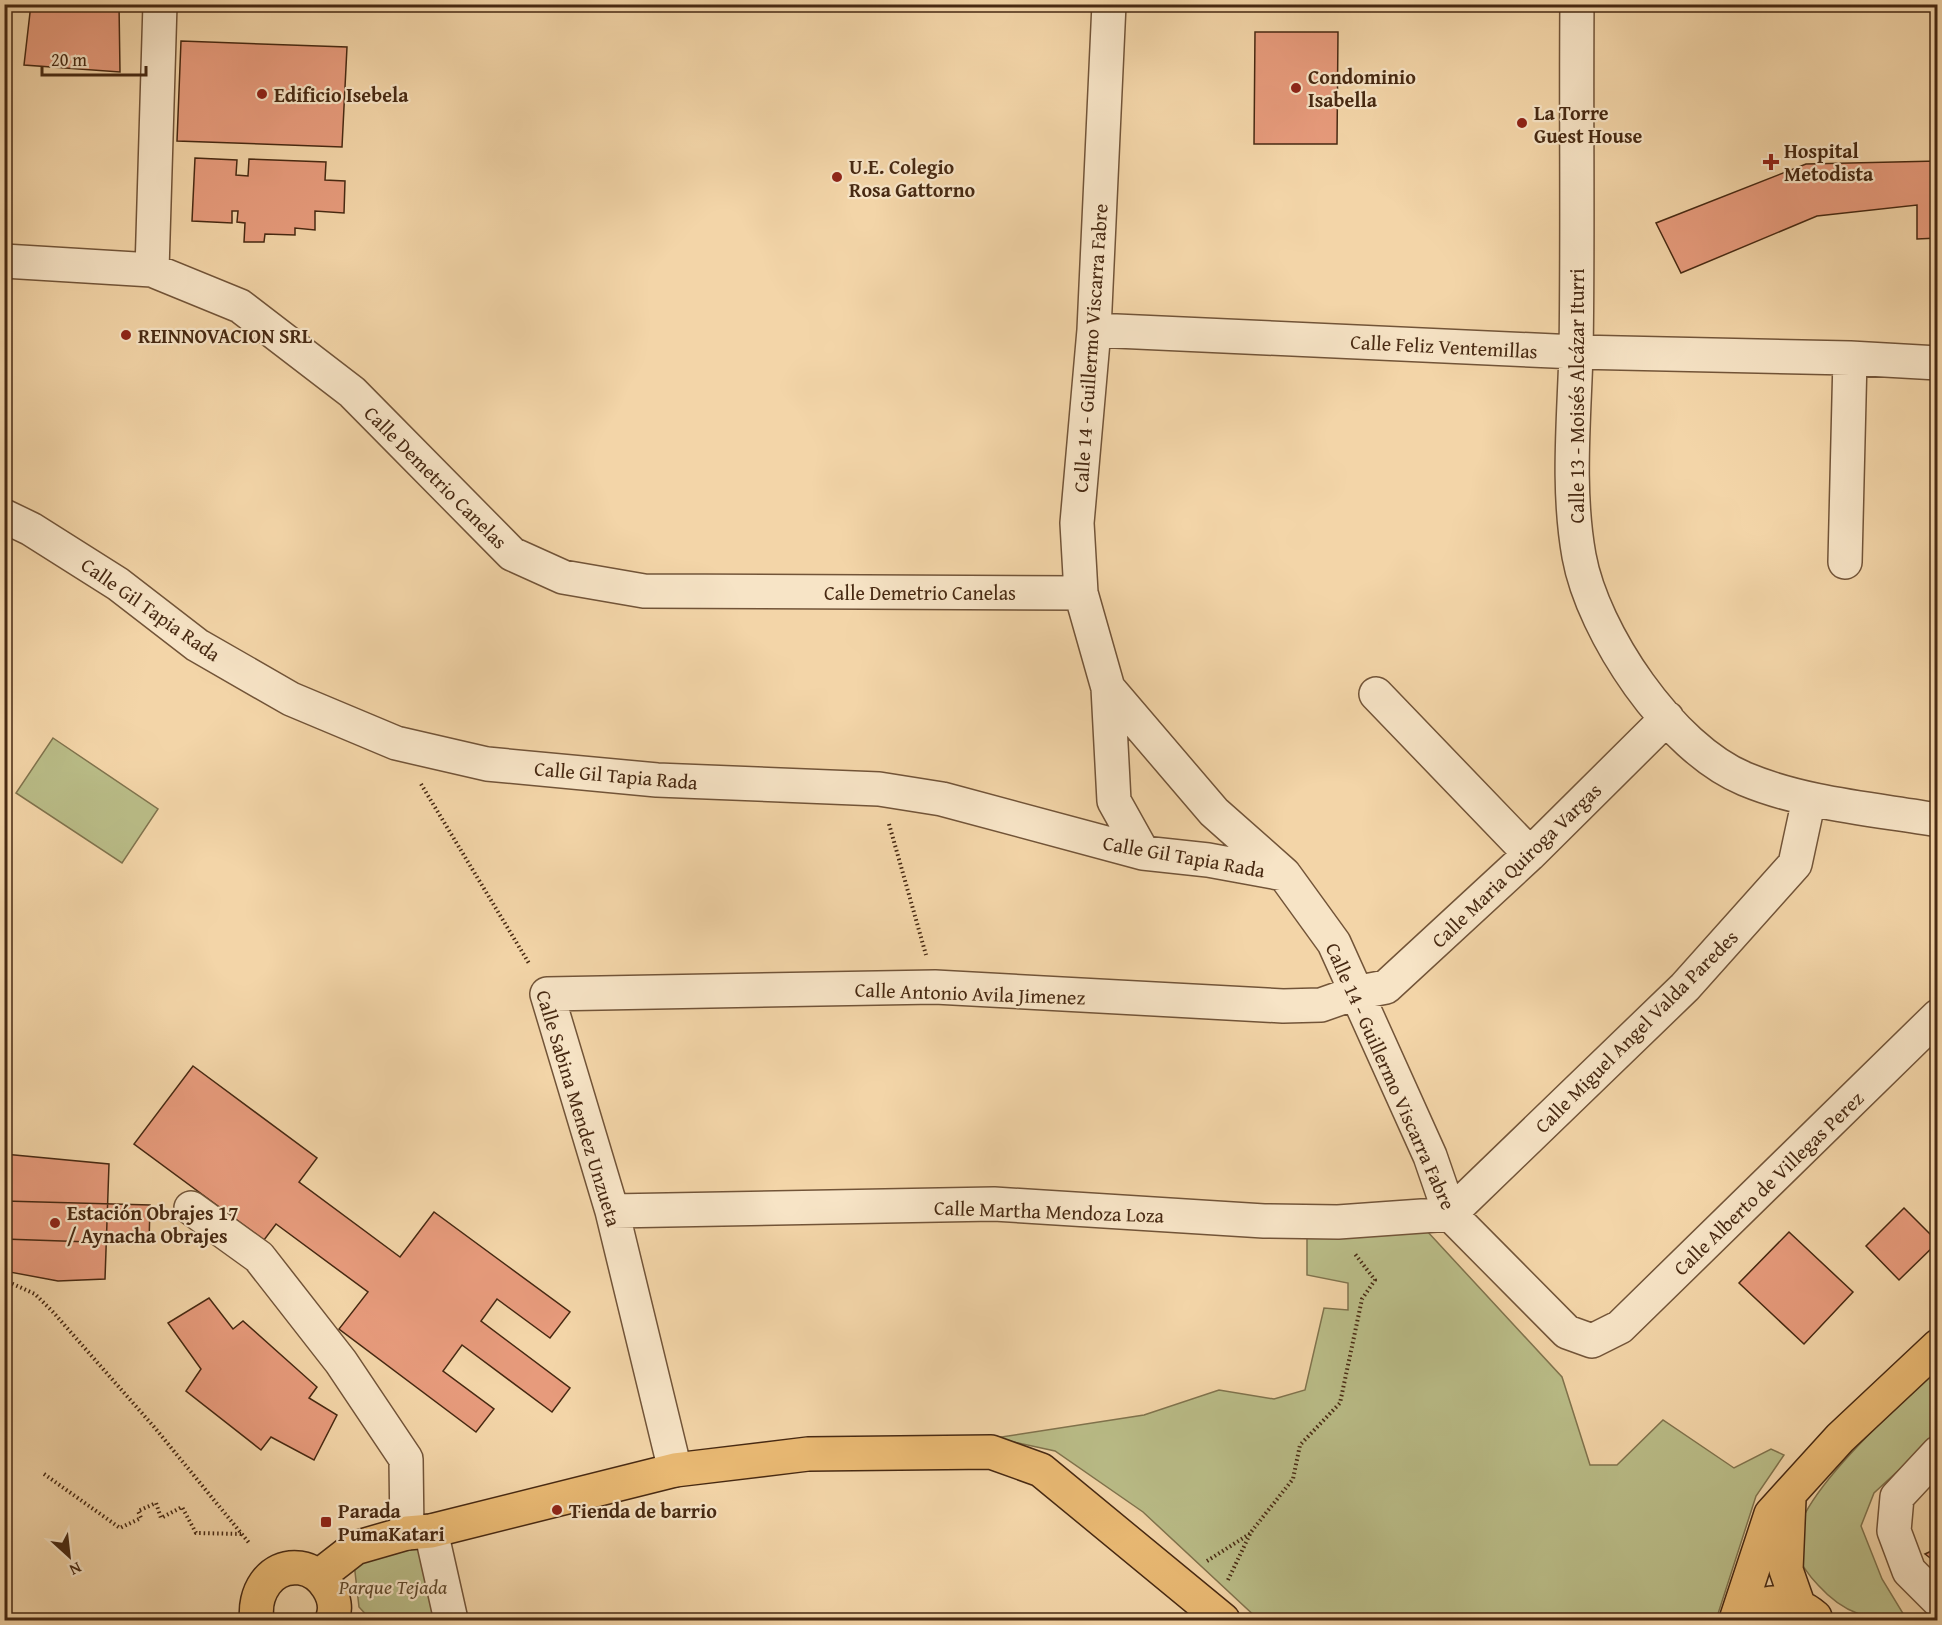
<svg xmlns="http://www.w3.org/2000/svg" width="1942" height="1625" viewBox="0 0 1942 1625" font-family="'Gentium Book Plus',serif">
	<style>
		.green { fill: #babd88; stroke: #80734d; stroke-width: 1.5 }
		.building { fill: #e79b7c; stroke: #472912; stroke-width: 1.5 }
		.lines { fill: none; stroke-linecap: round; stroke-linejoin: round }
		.minor-casing { stroke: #725438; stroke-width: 36 }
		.major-casing { stroke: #472912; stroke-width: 36 }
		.path { stroke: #472912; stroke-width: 4; stroke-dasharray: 1.5 3; stroke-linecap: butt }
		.minor { stroke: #f7e4c6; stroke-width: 33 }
		.major { stroke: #eaba74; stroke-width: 33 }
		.poi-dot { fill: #8f2418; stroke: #f7e4c6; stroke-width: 2 }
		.labels { text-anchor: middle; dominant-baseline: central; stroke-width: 4.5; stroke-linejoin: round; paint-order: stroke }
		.poi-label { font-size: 20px; font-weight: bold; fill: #472912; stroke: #f7e4c6; text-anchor: start }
		.street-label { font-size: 20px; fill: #472912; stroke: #f7e4c6 }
		.park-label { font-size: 20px; font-style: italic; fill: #5e472a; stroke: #f7e4c6 }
	</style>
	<rect width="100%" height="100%" fill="#f3d5a8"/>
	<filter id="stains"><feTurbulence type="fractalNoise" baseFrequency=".00333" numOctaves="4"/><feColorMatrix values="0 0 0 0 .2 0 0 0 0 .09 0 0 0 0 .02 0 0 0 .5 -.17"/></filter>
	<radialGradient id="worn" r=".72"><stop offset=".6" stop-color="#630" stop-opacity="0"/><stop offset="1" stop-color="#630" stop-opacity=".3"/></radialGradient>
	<!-- green -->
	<path class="green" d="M 53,738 L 158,809 L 122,863 L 16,793 Z
		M 1307,1230 L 1426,1230 L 1562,1377 L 1590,1465 L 1617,1465 L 1663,1420 L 1734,1468 L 1771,1449 L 1784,1455 L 1756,1496 L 1716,1620 L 1259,1620 L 1143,1512 L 1055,1451 L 995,1438 L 1144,1415 L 1219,1390 L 1274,1399 L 1305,1390 L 1324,1308 L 1348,1310 L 1348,1283 L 1307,1275 Z
		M 1937,1368 L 1937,1435 L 1874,1493 L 1861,1526 L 1882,1579 L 1907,1620 C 1869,1620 1845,1615 1818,1585 C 1810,1577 1799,1562 1796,1551 C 1784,1505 1905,1400 1937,1368 Z
		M 421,1546 L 437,1620 L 371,1620 L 359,1607 L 354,1563 Z"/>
	<!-- building -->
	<path class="building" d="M 31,4 L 119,4 L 120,72 L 24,65 Z
		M 1255,32 L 1338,32 L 1337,144 L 1254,144 Z
		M 181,41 L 347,47 L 342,147 L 177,141 Z
		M 195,158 L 237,160 L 236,175 L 248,176 L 249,159 L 326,162 L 325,180 L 345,181 L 344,213 L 315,211 L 315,230 L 295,228 L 295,235 L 265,234 L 264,242 L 244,242 L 245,223 L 237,222 L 238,211 L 232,211 L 232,223 L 192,221 Z
		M 1938,161 L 1938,238 L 1917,239 L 1917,205 L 1817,216 L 1681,273 L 1656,223 L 1806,164 Z
		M 193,1066 L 317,1158 L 299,1182 L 400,1257 L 434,1212 L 570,1312 L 550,1338 L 497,1299 L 481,1321 L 570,1388 L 552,1412 L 462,1345 L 443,1371 L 494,1409 L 476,1432 L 339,1329 L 368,1292 L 276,1224 L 264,1240 L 134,1144 Z
		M 4,1154 L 109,1164 L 105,1279 L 58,1281 L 4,1271 Z
		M 4,1201 L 150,1205 L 149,1244 L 4,1239 Z
		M 1904,1208 L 1938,1242 L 1899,1280 L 1866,1246 Z
		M 1789,1232 L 1853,1292 L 1804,1344 L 1739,1283 Z
		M 209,1298 L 233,1329 L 243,1321 L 317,1387 L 309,1398 L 337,1415 L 314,1460 L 271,1437 L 261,1450 L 186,1391 L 201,1369 L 168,1323 Z
		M 1938,1548 L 1938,1564 L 1925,1554 Z"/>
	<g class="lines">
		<!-- minor casing -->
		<g class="minor-casing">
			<path id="minor" d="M 1109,4 L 1094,330 L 1077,523 L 1081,593 L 1108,688 L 1114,801 L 1143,853
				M 1577,4 C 1576,121 1578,237 1576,353 C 1574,420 1567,489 1579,556 C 1593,633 1670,748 1745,779 C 1805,804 1873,809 1938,820
				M 4,261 L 152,270 L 240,306 L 352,392 L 512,554 L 563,577 L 644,591 L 1081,593
				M 152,270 L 160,4
				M 1094,330 L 1576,352 L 1850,358 L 1938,363
				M 4,516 L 31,529 L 118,584 L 197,645 L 291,699 L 396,743 L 487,764 L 657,780 L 879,789 L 942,799 L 1143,853 L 1208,860 L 1284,874
				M 1845,562 L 1850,358
				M 1108,688 L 1214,812 L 1284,874 L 1334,943 L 1430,1156 L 1450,1214 L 1567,1332 L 1592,1341 L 1620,1327 L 1938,1016
				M 1376,694 L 1530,854
				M 191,1208 L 259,1257 L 341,1362 L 406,1459 L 407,1533
				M 612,1211 L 994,1204 L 1264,1221 L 1338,1222 L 1450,1214
				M 1450,1214 L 1685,987 L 1795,864 L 1809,799
				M 1938,1453 L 1897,1497 L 1894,1531 L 1909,1571 L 1938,1600
				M 675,1470 L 612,1211 L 547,994 L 935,987 L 1283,1006 L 1321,1005 L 1355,993 L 1386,987 L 1530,854 L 1667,718
				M 431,1531 L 451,1620"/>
		</g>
		<!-- major casing -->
		<g class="major-casing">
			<path id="major" d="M 1789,1499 L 1786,1570 L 1799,1607
				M 319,1576 L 355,1548 L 407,1533 L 431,1531 L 675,1470 L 808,1454 L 991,1452 L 1041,1470 L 1223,1620
				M 257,1620 C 253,1595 269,1564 300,1568 C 323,1571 341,1599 332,1620
				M 1736,1620 L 1771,1514 L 1840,1438 L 1938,1346
				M 1739,1620 C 1760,1598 1792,1597 1815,1617"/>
		</g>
		<!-- path -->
		<path class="path" d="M 421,784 L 530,965
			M 889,824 L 926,955
			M 4,1280 L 35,1294 L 53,1312 L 155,1428 L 250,1544
			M 44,1474 L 120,1528 L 141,1518 L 138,1511 L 156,1503 L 161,1518 L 182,1507 L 196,1533 L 241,1534
			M 1207,1561 L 1251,1533
			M 1228,1580 L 1251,1532 L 1293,1479 L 1300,1445 L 1340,1403 L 1362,1299 L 1375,1280 L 1355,1254"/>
		<!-- minor -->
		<use href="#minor" class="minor"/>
		<!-- major -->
		<use href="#major" class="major"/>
	</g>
	<!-- markers -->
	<g class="poi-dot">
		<circle cx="1296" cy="88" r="6"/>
		<circle cx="262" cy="94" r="6"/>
		<circle cx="1522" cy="123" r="6"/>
		<path d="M1768 153h6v6h6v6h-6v6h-6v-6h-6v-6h6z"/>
		<circle cx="837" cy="177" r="6"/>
		<circle cx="126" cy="335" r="6"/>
		<circle cx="55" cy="1223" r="6"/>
		<circle cx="557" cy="1510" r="6"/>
		<rect x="320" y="1516" width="12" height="12" rx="3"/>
	</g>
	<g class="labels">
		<!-- poi labels -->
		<g class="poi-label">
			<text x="1308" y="76">Condominio<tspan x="1308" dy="23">Isabella</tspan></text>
			<text x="274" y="94">Edificio Isebela</text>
			<text x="1534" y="112">La Torre<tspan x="1534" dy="23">Guest House</tspan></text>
			<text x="1784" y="150">Hospital<tspan x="1784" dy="23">Metodista</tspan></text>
			<text x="849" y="166">U.E. Colegio<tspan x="849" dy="23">Rosa Gattorno</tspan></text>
			<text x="138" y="335">REINNOVACION SRL</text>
			<text x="67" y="1212">Estación Obrajes 17<tspan x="67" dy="23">/ Aynacha Obrajes</tspan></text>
			<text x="338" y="1510">Parada<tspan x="338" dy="23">PumaKatari</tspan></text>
			<text x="569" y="1510">Tienda de barrio</text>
		</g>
		<!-- street labels -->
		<g class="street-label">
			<text transform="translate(1444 346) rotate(3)">Calle Feliz Ventemillas</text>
			<text transform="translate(1090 348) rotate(-86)">Calle 14 - Guillermo Viscarra Fabre</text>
			<text transform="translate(1576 396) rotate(-90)">Calle 13 - Moisés Alcázar Iturri</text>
			<text transform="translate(436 477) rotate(45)">Calle Demetrio Canelas</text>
			<text x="920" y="592">Calle Demetrio Canelas</text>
			<text transform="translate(151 609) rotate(35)">Calle Gil Tapia Rada</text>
			<text transform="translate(616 775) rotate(5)">Calle Gil Tapia Rada</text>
			<text transform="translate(1184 856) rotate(10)">Calle Gil Tapia Rada</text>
			<text transform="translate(1516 865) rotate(-44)">Calle Maria Quiroga Vargas</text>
			<text transform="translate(970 993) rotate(2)">Calle Antonio Avila Jimenez</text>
			<text transform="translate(1636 1031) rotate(-45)">Calle Miguel Angel Valda Paredes</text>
			<text transform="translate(1391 1076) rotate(66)">Calle 14 - Guillermo Viscarra Fabre</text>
			<text transform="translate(579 1108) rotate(73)">Calle Sabina Mendez Unzueta</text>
			<text transform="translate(1768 1183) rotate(-44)">Calle Alberto de Villegas Perez</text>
			<text transform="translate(1049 1211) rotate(2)">Calle Martha Mendoza Loza</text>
		</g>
		<!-- park labels -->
		<g class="park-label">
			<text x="393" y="1586">Parque Tejada</text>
		</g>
	</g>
	<!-- margin -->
	<rect width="1942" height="1625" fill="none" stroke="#f3d5a8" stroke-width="24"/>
	<rect x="6" y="6" width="1930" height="1613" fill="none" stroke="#472912" stroke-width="3"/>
	<rect x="12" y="12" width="1918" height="1601" fill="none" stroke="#472912" stroke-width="1.5"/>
	<!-- north arrow -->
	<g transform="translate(69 1556) rotate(153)" stroke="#f7e4c6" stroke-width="4.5" paint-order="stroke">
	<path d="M0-4.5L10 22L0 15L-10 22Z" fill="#472912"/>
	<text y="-9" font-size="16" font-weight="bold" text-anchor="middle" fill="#472912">N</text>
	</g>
	<!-- scale -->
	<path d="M42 66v9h104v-9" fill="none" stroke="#472912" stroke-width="3"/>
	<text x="51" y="66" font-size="18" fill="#472912" stroke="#f7e4c6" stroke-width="4.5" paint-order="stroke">20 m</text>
	<rect width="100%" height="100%" filter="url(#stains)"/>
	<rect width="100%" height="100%" fill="url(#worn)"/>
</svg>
